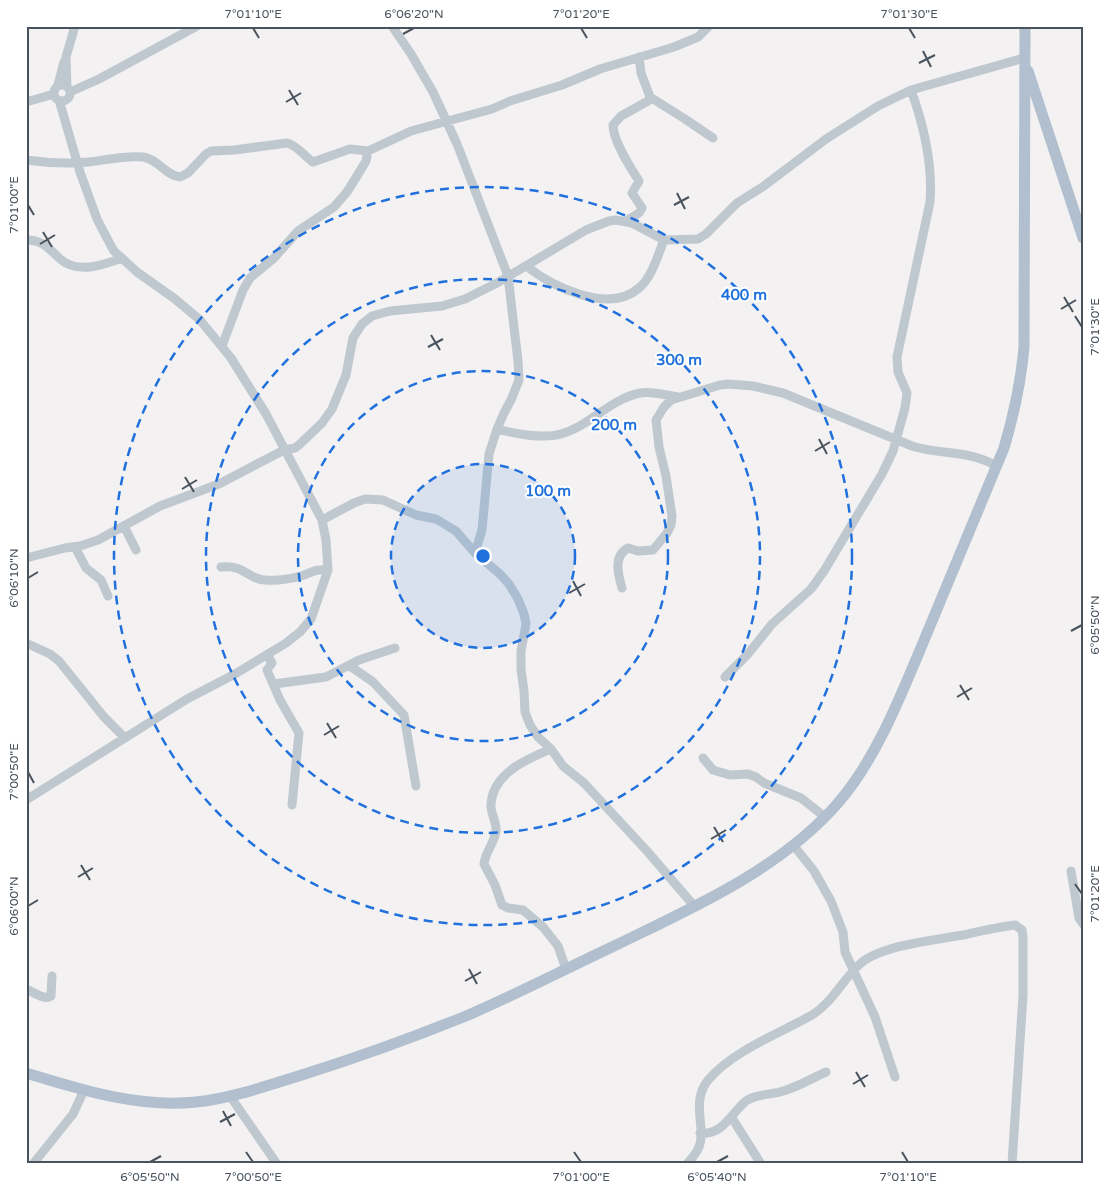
<svg xmlns="http://www.w3.org/2000/svg" width="1109" height="1190" viewBox="0 0 1109 1190" font-family="'Varela Round',sans-serif">
	<style>
		.lines { fill: none; stroke-linecap: round; stroke-linejoin: round }
		.minor { stroke: #bfc8cf; stroke-width: 9 }
		.major { stroke: #b1bfce; stroke-width: 11 }
		.ticks { fill: none; stroke: #49535d; stroke-width: 2 }
		.ring { fill: none; stroke: #2070dd; stroke-width: 2.5; stroke-dasharray: 9 6 }
		.centre { fill: #2070dd; stroke: #fff; stroke-width: 2.5 }
		.ring-label { font-size: 15px; text-anchor: middle; font-weight: bold; fill: #2070dd; stroke: #fff; stroke-width: 4; stroke-linejoin: round; paint-order: stroke }
		.neatline { fill: none; stroke: #49535d; stroke-width: 2 }
		.ticks-label { font-size: 12px; text-anchor: middle; fill: #49535d }
	</style>
	<rect width="100%" height="100%" fill="#f3f1f1"/>
	<g class="lines">
		<!-- minor -->
		<path class="minor" d="M 392,26 L 411,54 L 433,92 L 457,144 L 508,276 L 518,361 L 519,380 L 511,400 L 504,413 L 497,429 L 489,454 L 482,530 L 475,553
			M 639,57 L 641,73 L 650,97 L 685,119 L 713,138
			M54 93a8 8 0 1 1 16 0a8 8 0 1 1-16 0Z
			M 58,85 L 64,62
			M 67,87 L 66,57 L 75,26
			M 70,92 L 99,79 L 197,26
			M 26,102 L 54,94
			M 26,160 C 47,163 67,164 89,162 C 107,160 124,155 143,157 C 158,159 165,175 180,177 L 188,173 L 206,154 L 211,151 L 234,150 L 287,143 C 298,146 304,156 313,162 L 350,149 L 368,151 L 411,131 L 492,109 L 510,101 L 562,85 L 600,69 L 674,47 L 698,37 L 709,26
			M 626,221 L 639,213 L 642,208 L 632,193 L 639,181 C 630,167 613,141 613,125 L 621,116 L 648,101 L 650,97
			M 26,240 C 43,240 48,248 59,258 C 77,275 103,265 122,258
			M 526,266 C 552,286 608,315 639,288 C 652,277 658,255 664,240
			M 222,346 L 243,290 L 250,278 L 274,258 L 298,231 L 334,207 L 347,192 L 357,176 L 366,161 L 368,151
			M 497,429 C 515,434 543,439 561,434 C 590,426 610,399 640,393 C 652,391 665,395 678,397
			M 322,520 L 354,503 L 365,499 L 383,500 L 416,515 L 436,519 L 456,531 L 475,553 L 500,574 L 509,584 L 518,599 L 524,614 L 526,624 L 521,651 L 521,669 L 524,691 L 525,712 L 530,725 L 538,737 L 551,749 L 563,766 L 584,783 L 647,851 L 695,907
			M 124,526 L 136,550
			M 75,547 L 86,568 L 101,580 L 108,596
			M 26,558 L 65,548 L 80,546 L 98,540 L 160,506 L 219,484 L 284,450 L 295,448 L 300,444 L 322,423 L 332,409 L 346,375 L 353,338 L 362,324 L 372,316 L 390,311 L 442,306 L 465,299 L 497,283 L 586,230 L 609,221 L 616,220 L 632,223 L 664,240 L 698,239 L 706,234 L 737,203 L 764,186 L 826,139 L 878,106 L 911,90 L 1024,58
			M 221,567 C 244,564 249,580 265,580 C 277,581 290,579 301,576 C 314,572 313,569 328,570
			M 622,588 C 618,574 613,556 628,548 L 638,551 L 653,550 L 667,533 L 671,525 L 672,516 L 666,476 L 659,447 L 656,420 L 664,407 L 671,400 L 720,385 L 728,384 L 753,386 L 783,393 L 912,446 C 939,455 971,450 996,466
			M 26,643 L 50,654 L 59,661 L 104,717 L 124,737
			M 267,655 L 272,663 L 267,670 L 280,700 L 299,733 L 292,805
			M 350,666 L 373,682 L 404,715 L 416,786
			M 725,677 L 748,654 L 772,624 L 811,589 L 824,571 L 882,474 L 893,451 L 905,408 L 907,393 L 898,372 L 897,357 L 930,202 C 933,164 924,126 911,90
			M 274,684 L 326,677 L 359,660 L 395,648
			M 551,749 C 527,759 493,773 491,804 C 490,813 497,822 496,831 C 495,842 485,852 484,864 L 495,885 L 502,905 L 508,908 L 523,910 L 543,927 L 558,946 L 566,969
			M 703,758 L 713,770 L 730,775 L 748,774 L 756,777 L 764,783 L 801,798 L 825,817
			M 26,800 L 187,699 L 235,674 L 286,643 L 300,632 L 311,619 L 328,570 L 326,540 L 322,520 L 266,414 L 231,358 L 200,320 L 175,299 L 137,272 L 114,251 L 110,244 L 97,219 L 80,172 L 59,100
			M 794,846 L 814,871 L 831,901 L 843,932 L 845,952 L 875,1017 L 895,1077
			M 1071,871 L 1079,918 L 1083,924
			M 26,989 C 34,992 44,1001 51,996 L 52,976
			M 230,1096 L 277,1164
			M 732,1118 L 761,1164
			M 700,1133 C 723,1136 732,1112 746,1101 C 755,1094 772,1095 783,1091 C 798,1087 812,1078 826,1072
			M 33,1164 L 73,1114 L 84,1090
			M 687,1164 C 691,1159 696,1154 698,1149 C 708,1129 689,1102 709,1079 C 733,1051 780,1033 812,1015 C 833,1002 843,979 861,963 C 883,945 935,940 963,935 C 981,931 998,927 1015,925 L 1022,930 L 1023,937 L 1023,995 L 1012,1164"/>
		<!-- major -->
		<path class="major" d="M 1028,71 L 1083,238
			M 26,1073 C 82,1090 137,1108 196,1102 C 234,1098 272,1084 308,1073 C 362,1056 414,1037 466,1016 C 515,995 563,970 612,947 C 690,909 780,870 838,803 C 877,758 902,693 925,638 C 951,575 978,511 1004,448 C 1014,414 1021,383 1024,347 L 1025,26"/>
	</g>
	<!-- ticks -->
	<path class="ticks" d="M 253,28 L 259,38M 581,28 L 587,38M 909,28 L 915,38M 403,34 L 414,28M 923,51 L 931,67M 919,63 L 935,55M 289,90 L 298,105M 286,102 L 301,93M 677,193 L 685,209M 28,205 L 34,215M 674,205 L 689,197M 43,232 L 52,247M 40,244 L 55,235M 1064,297 L 1073,312M 1061,309 L 1076,300M 1075,316 L 1082,327M 431,335 L 440,350M 428,347 L 443,339M 819,439 L 827,454M 815,451 L 830,442M 185,477 L 194,492M 182,489 L 197,480M 28,578 L 38,572M 573,581 L 581,596M 569,593 L 585,584M 1071,631 L 1082,625M 960,685 L 969,700M 957,697 L 972,688M 327,723 L 336,738M 324,735 L 339,726M 28,772 L 34,783M 714,827 L 723,842M 711,839 L 726,830M 81,865 L 90,880M 78,877 L 93,868M 1075,884 L 1082,894M 28,906 L 38,900M 469,969 L 477,984M 465,981 L 481,972M 856,1072 L 865,1087M 853,1084 L 868,1075M 223,1111 L 231,1126M 220,1122 L 235,1114M 246,1152 L 253,1162M 574,1152 L 581,1162M 902,1152 L 908,1162M 150,1162 L 161,1156M 717,1162 L 728,1156"/>
	<!-- distance rings -->
	<circle cx="483" cy="556" r="92" fill="#2070dd" fill-opacity=".12"/>
	<g class="ring">
		<circle cx="483" cy="556" r="92"/>
		<circle cx="483" cy="556" r="185"/>
		<circle cx="483" cy="556" r="277"/>
		<circle cx="483" cy="556" r="369"/>
	</g>
	<circle cx="483" cy="556" r="8" class="centre"/>
	<g class="ring-label">
		<text x="744" y="300">400 m</text>
		<text x="679" y="365">300 m</text>
		<text x="614" y="430">200 m</text>
		<text x="548" y="496">100 m</text>
	</g>
	<!-- border -->
	<rect width="1109" height="1190" fill="none" stroke="#ffffff" stroke-width="55"/>
	<rect x="28" y="28" width="1054" height="1134" class="neatline"/>
	<g class="ticks-label">
		<text x="253" y="18">7°01'10"E</text>
		<text x="414" y="18">6°06'20"N</text>
		<text x="581" y="18">7°01'20"E</text>
		<text x="909" y="18">7°01'30"E</text>
		<text transform="translate(14 205) rotate(-90)" y="4">7°01'00"E</text>
		<text transform="translate(1095 327) rotate(-90)" y="4">7°01'30"E</text>
		<text transform="translate(14 578) rotate(-90)" y="4">6°06'10"N</text>
		<text transform="translate(1095 625) rotate(-90)" y="4">6°05'50"N</text>
		<text transform="translate(14 772) rotate(-90)" y="4">7°00'50"E</text>
		<text transform="translate(1095 894) rotate(-90)" y="4">7°01'20"E</text>
		<text transform="translate(14 906) rotate(-90)" y="4">6°06'00"N</text>
		<text x="150" y="1181">6°05'50"N</text>
		<text x="253" y="1181">7°00'50"E</text>
		<text x="581" y="1181">7°01'00"E</text>
		<text x="717" y="1181">6°05'40"N</text>
		<text x="908" y="1181">7°01'10"E</text>
	</g>
</svg>
